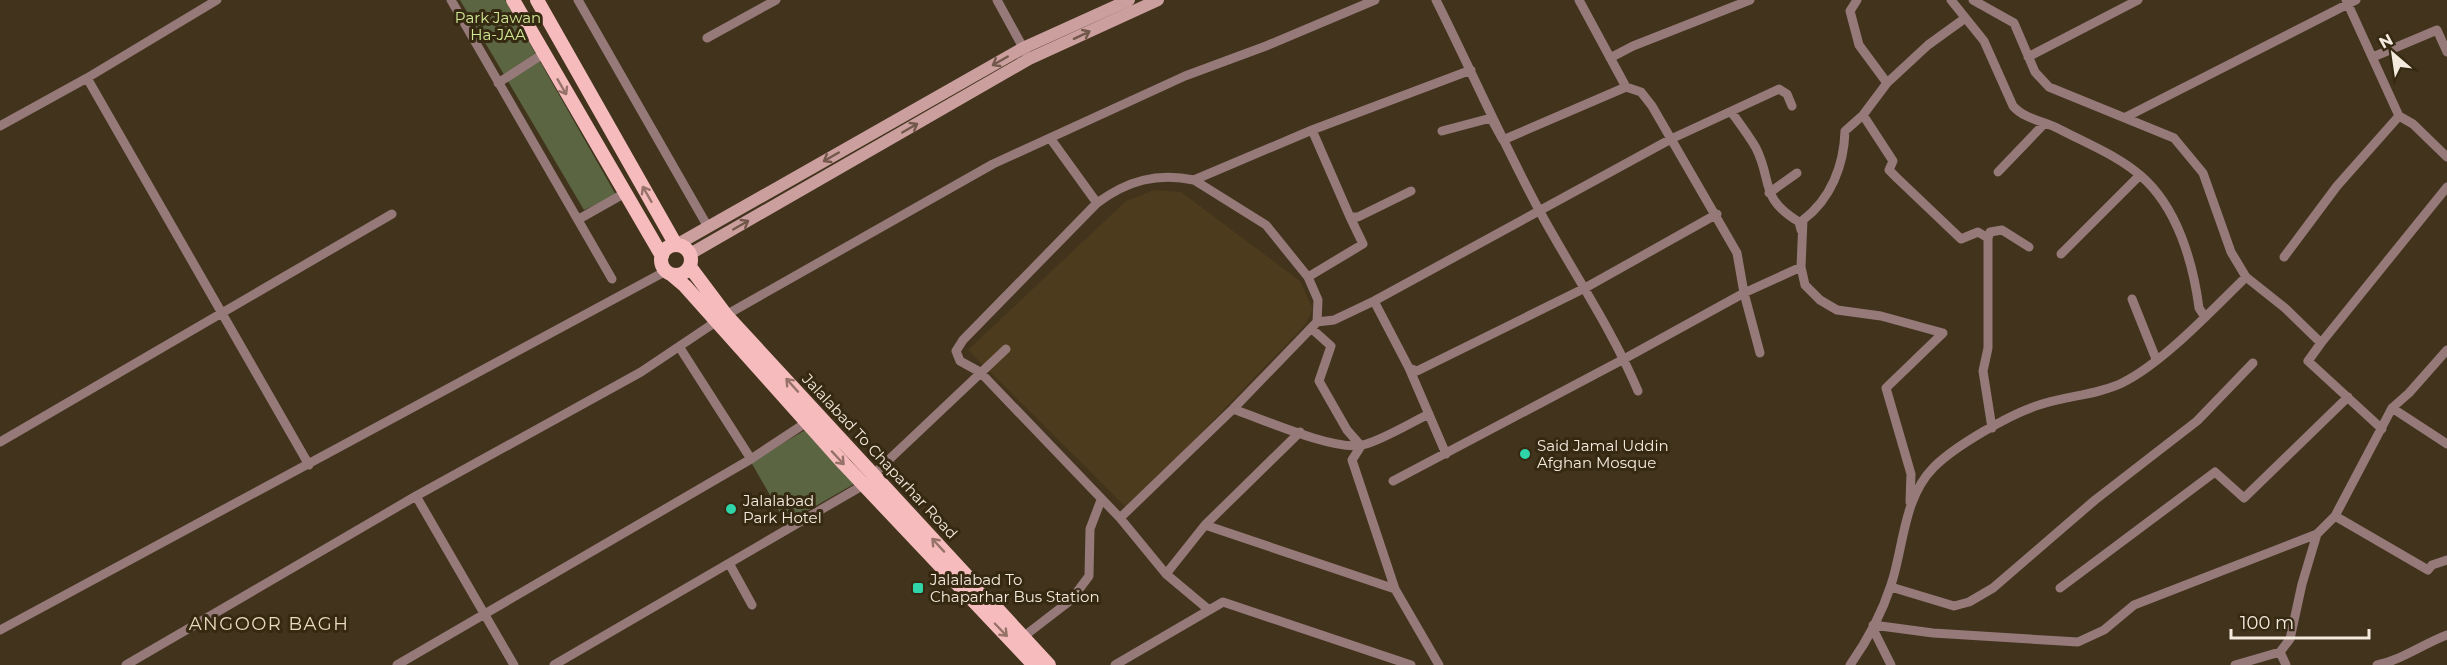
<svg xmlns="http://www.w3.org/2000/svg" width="2447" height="665" viewBox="0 0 2447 665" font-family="Montserrat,sans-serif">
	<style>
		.built { fill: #4d3b1e }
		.green { fill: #5b6542 }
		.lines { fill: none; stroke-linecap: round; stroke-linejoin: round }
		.street { stroke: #967979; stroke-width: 9 }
		.secondary { stroke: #cc9f9f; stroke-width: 12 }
		.primary { stroke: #f6bcbd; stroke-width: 14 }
		.oneway { stroke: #72584a }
		.oneway2 { stroke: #967268 }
		.poi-dot { fill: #30d4a9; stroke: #362912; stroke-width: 2 }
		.labels { text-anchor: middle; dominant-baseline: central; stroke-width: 6; stroke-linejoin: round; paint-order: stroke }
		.park-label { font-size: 15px; fill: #d1e997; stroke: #362912 }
		.poi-label { font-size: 15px; fill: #f4ebde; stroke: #362912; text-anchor: start }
		.street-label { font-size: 15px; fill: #f4ebde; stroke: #362912 }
		.quarter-label { font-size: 18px; letter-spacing: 1.5px; fill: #ecdabf; stroke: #362912 }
	</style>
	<rect width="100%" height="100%" fill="#41331c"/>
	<!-- built -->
	<path class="built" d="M 1154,190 L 1181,192 L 1300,281 L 1313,309 L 1305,325 L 1128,509 L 968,350 L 1126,201 Z"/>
	<!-- green -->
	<path class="green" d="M 460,0 L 505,0 L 616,195 L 584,210 Z
		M 807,429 L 854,484 L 786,523 L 751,462 Z"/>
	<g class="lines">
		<!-- street -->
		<path class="street" d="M 217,0 L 87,78 L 309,465
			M 451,0 L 612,279
			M 578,0 L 708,227
			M 997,0 L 1026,53
			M 1436,0 C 1471,70 1502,141 1539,210 C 1572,271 1611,327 1638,391
			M 1579,0 L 1626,87 L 1641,92 L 1652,106 L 1737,253 L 1744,293 L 1760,353
			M 1857,0 L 1850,11 L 1859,45 L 1887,83 L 1863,115 L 1845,131 C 1844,165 1831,199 1803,220 L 1801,267 L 1805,285 L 1820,300 L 1837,310 L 1881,316 L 1943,333
			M 1951,0 L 1984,41 L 2013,106 C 2025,120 2046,121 2061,130 C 2088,144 2118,156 2141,176 C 2177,207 2193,262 2199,308 L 2205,317
			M 2346,0 L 2399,116 L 2413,124 L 2447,157
			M 707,38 L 776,0
			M 2028,57 L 2138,0
			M 2373,57 L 2437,30 L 2447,52
			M 1610,58 L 1633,46 L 1750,0
			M 498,83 L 543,54
			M 1887,83 L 1928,45 L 1964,19
			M 1732,113 C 1740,124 1749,136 1756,148 C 1773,182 1759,198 1799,222 L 1801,230
			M 1863,115 L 1893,161 L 1889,170 L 1897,178 L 1961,239 L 1978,232 L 1988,238
			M 2126,117 L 2356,0
			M 0,126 L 87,78
			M 1312,130 L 1350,217
			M 1442,131 L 1491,118 L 1503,140 L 1626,87
			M 1050,138 L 1097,203
			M 1998,172 L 2045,123
			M 1194,180 C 1157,172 1127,181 1097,203 L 963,340 L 956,351 L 960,361 L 980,372 L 1120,518 L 1233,409 L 1317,322 L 1334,320 L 1374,301 L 1671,139 L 1779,89 L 1787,94 L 1792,106
			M 1769,193 L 1797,173
			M 579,219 L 625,193
			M 2061,254 L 2140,175
			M 2284,257 L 2337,186 L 2399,116
			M 1308,277 L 1363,244 L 1350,217 L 1358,217 L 1411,191
			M 2246,277 L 2285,308 L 2321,343 L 2447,187
			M 2132,299 L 2156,359
			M 1374,301 L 1409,368 L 1417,371 L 1585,288 L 1717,214
			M 1317,322 L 1318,300 L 1308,277 L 1266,225 L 1194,180 L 1312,130 L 1471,70
			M 1312,329 L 1331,346 L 1319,381 L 1347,430 L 1361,446 L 1352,460 L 1395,589 L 1439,665
			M 2321,343 L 2308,361 L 2382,429
			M 680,348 L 751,459
			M 1409,368 L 1446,454
			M 2392,408 L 2447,444
			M 1233,409 C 1262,419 1334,451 1362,445 C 1379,442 1412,422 1429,414
			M 1992,428 L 1983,371 L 1988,348 L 1988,238 L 1990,232 L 2002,230 L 2029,247
			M 0,442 L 392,214
			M 1393,481 L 1624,359 L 1744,293 L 1801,267
			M 416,496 L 514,665
			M 1910,502 L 1911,474 L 1886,388 L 1943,333
			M 2335,516 L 2428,570 L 2432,565 L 2447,560
			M 1120,518 L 1166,574 L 1209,610
			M 1205,525 L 1300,432
			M 730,565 L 752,605
			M 1166,574 L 1205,525 L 1395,589
			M 1891,587 L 1954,606 L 1969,602 L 1993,588 L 2095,500 L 2197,421 L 2253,363
			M 2060,588 L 2215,472 L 2244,498 L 2348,397
			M 1873,625 L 1933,633 L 2078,642 L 2104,630 L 2134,605 L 2317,534
			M 1873,629 L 1891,665
			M 0,630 L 666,271
			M 1023,637 L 1071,600 L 1089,576 L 1090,529 L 1101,500
			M 126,665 L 416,496 L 641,372 L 726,315 L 993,164 L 1185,76 L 1266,46 L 1375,0
			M 397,665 L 751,459 L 810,420
			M 554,665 L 860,487 L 1006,349
			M 1115,665 L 1223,602 L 1411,665
			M 1850,665 C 1867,641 1882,613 1891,585 C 1904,546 1903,498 1934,467 C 1955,446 2010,414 2039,405 C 2065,396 2097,395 2122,383 C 2163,363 2213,309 2246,277 L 2231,252 L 2203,173 L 2174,138 L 2049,87 L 2035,72 L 2014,23 L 1973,0
			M 2235,665 L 2280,652
			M 2286,665 L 2280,652 L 2290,639 L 2302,584 L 2317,534 L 2335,516 L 2392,408 L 2409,393 L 2447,350
			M 2377,665 C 2402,660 2423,644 2447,635"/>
		<!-- secondary -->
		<path class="secondary" d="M 678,244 L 1023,48 L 1129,0
			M 690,254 L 1029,59 L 1158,0"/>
		<!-- primary -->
		<path class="primary" d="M 513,0 L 662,256
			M 537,0 L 676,245
			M661 260a15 15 0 1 1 30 0a15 15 0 1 1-30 0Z
			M 690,267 L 726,315 L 1049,665
			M 672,275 L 685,286 L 844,464 L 1034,665"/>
	</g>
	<!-- one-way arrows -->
	<defs><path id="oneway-shaft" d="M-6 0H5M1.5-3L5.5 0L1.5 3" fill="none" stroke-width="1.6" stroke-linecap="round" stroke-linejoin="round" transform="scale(1.5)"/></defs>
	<g class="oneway">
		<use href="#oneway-shaft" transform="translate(1082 35) rotate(-25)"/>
		<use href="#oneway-shaft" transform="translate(1000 61) rotate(150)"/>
		<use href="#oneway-shaft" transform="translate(910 128) rotate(-30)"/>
		<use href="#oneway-shaft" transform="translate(831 157) rotate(150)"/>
		<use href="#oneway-shaft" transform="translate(741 225) rotate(-30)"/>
	</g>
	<g class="oneway2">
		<use href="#oneway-shaft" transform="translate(562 87) rotate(60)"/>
		<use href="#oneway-shaft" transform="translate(647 194) rotate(-120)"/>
		<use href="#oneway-shaft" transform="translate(792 385) rotate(-132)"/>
		<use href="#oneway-shaft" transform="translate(838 458) rotate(47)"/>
		<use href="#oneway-shaft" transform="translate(938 545) rotate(-133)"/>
		<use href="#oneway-shaft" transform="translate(1001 630) rotate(46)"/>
	</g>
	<!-- markers -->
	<g class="poi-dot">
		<circle cx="1525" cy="454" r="6"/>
		<circle cx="731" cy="509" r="6"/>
		<rect x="912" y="582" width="12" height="12" rx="3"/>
	</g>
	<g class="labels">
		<!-- park labels -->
		<g class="park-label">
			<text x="498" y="17">Park Jawan<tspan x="498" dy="17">Ha-JAA</tspan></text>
		</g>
		<!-- poi labels -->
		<g class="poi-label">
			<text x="1537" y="445">Said Jamal Uddin<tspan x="1537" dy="17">Afghan Mosque</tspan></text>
			<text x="743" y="500">Jalalabad<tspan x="743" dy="17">Park Hotel</tspan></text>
			<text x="930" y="579">Jalalabad To<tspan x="930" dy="17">Chaparhar Bus Station</tspan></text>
		</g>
		<!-- street labels -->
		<g class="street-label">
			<text transform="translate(880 456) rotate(47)">Jalalabad To Chaparhar Road</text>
		</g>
		<!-- quarter labels -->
		<g class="quarter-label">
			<text x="269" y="624">ANGOOR BAGH</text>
		</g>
	</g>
	<!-- north arrow -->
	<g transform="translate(2393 54) rotate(331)" stroke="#362912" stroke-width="4.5" paint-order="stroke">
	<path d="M0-4.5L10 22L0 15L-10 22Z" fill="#f4ebde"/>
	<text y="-9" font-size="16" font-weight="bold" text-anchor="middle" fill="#f4ebde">N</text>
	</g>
	<!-- scale -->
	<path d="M2231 629v9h138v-9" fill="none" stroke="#f4ebde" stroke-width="3"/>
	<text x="2240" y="629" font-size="18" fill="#f4ebde" stroke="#362912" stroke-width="4.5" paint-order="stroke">100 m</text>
</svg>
